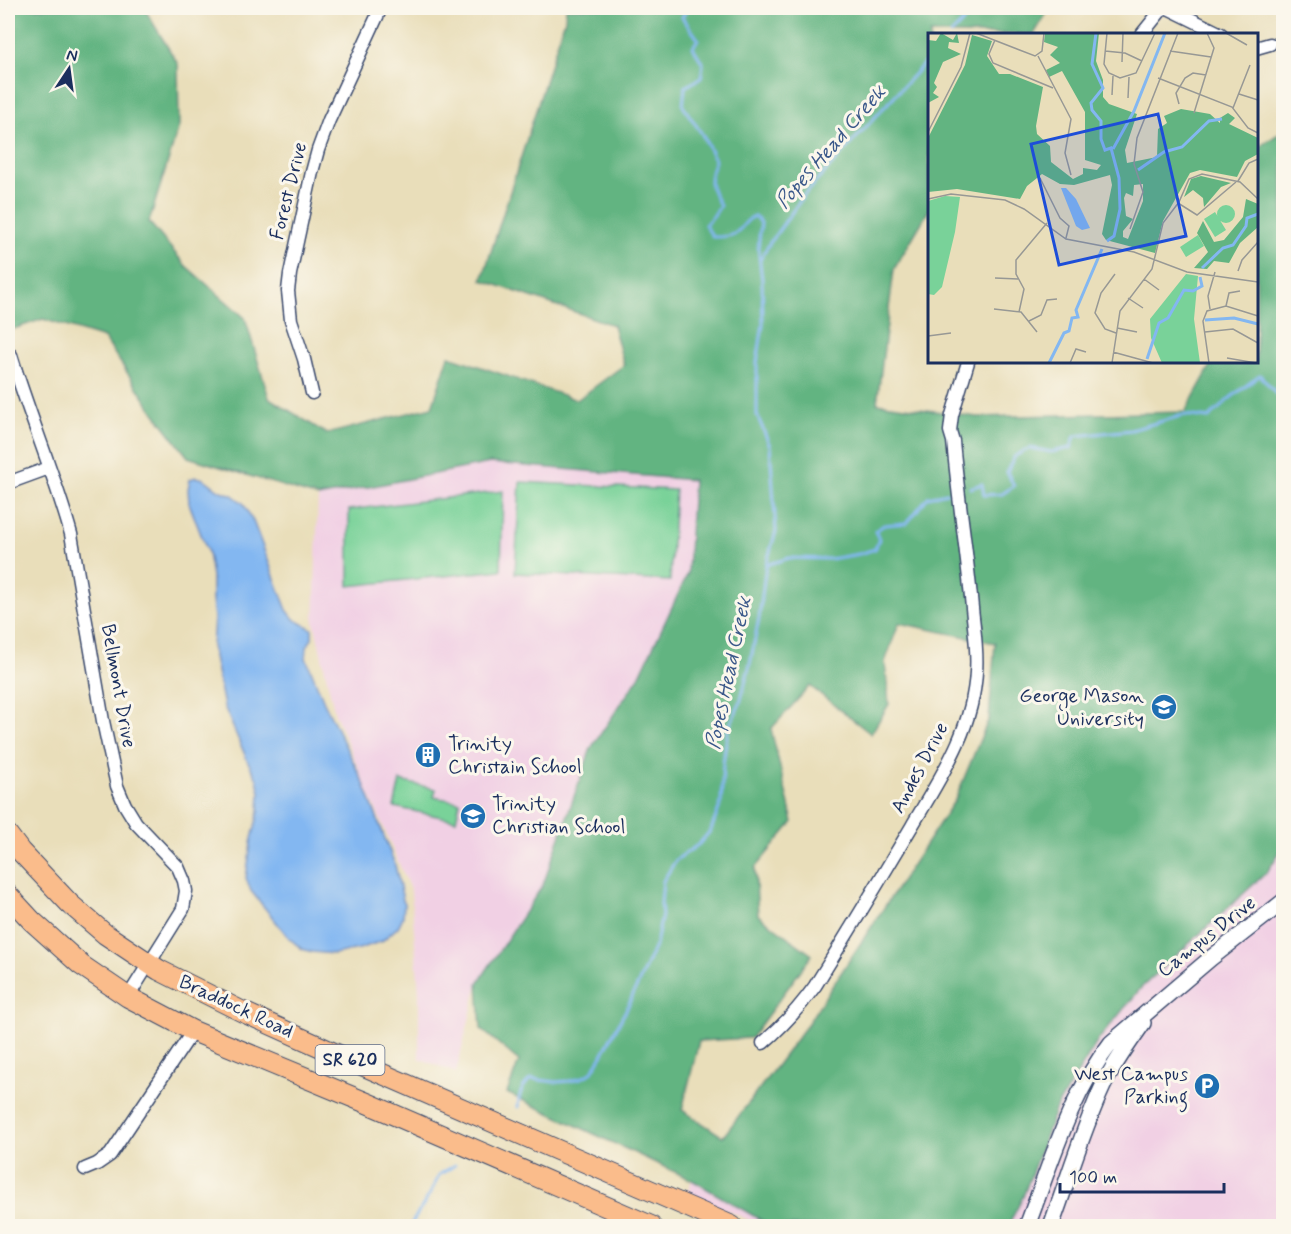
<svg xmlns="http://www.w3.org/2000/svg" width="1291" height="1234" viewBox="0 0 1291 1234" font-family="Mynerve,sans-serif">
	<style>
		.built { fill: #f1d0e4 }
		.green { fill: #79d299; stroke: #4a807c; stroke-width: 1.5 }
		.forest { fill: #62b481; stroke: #3e7270; stroke-width: 1.5; fill-rule: evenodd }
		.water { fill: #83b7f1; stroke: #4f73a8; stroke-width: 1.5 }
		.lines { fill: none; stroke-linecap: round; stroke-linejoin: round }
		.stream { stroke: #83b7f1; stroke-width: 3 }
		.minor-casing { stroke: #3a496c; stroke-width: 15 }
		.tertiary-casing { stroke: #3a496c; stroke-width: 18 }
		.primary-casing { stroke: #3a496c; stroke-width: 22 }
		.minor { stroke: #fff; stroke-width: 12 }
		.tertiary { stroke: #fff; stroke-width: 15 }
		.primary { stroke: #fabc8b; stroke-width: 20 }
		.labels { text-anchor: middle; dominant-baseline: central; stroke-width: 6; stroke-linejoin: round; paint-order: stroke }
		.shield { fill: #fbf7ec; stroke: #5e6b89; stroke-width: 1.5 }
		.shield-label { font-size: 18px; font-weight: bold; fill: #1b2f5e }
		.street-label { font-size: 20px; fill: #1b2f5e; stroke: #fbf7ec }
		.poi-label { font-size: 20px; fill: #1b2f5e; stroke: #fbf7ec; text-anchor: end }
		.water-label { font-size: 21px; font-style: italic; fill: #3a588a; stroke: #fbf7ec }
		.inset-river { fill: none; stroke: #83b7f1; stroke-width: 3 }
		.inset-road { fill: none; stroke: #979895; stroke-width: 1.5 }
		.view { fill: #1d4ed8; fill-opacity: 0.15; stroke: #1d4ed8; stroke-width: 3 }
		.inset-edge { fill: none; stroke: #1b2f5e; stroke-width: 3 }
	</style>
	<rect width="100%" height="100%" fill="#fbf7ec"/>
	<filter id="ink" filterUnits="userSpaceOnUse"><feTurbulence type="fractalNoise" baseFrequency=".0167" numOctaves="2"/><feDisplacementMap in="SourceGraphic" scale="12" xChannelSelector="R" yChannelSelector="G"/><feConvolveMatrix kernelMatrix="1 2 1 2 8 2 1 2 1" color-interpolation-filters="sRGB"/></filter>
	<filter id="wash" filterUnits="userSpaceOnUse"><feTurbulence type="fractalNoise" baseFrequency=".008" numOctaves="4" result="noise"/><feDisplacementMap in="SourceGraphic" scale="24" xChannelSelector="R" yChannelSelector="G"/><feGaussianBlur stdDeviation="1.35" result="paint"/><feColorMatrix in="noise" values="0 0 0 0 0 0 0 0 0 0 0 0 0 0 0 0 0 1.4 0 .05"/><feComposite in="paint" operator="in"/></filter>
	<g filter="url(#wash)">
		<rect width="100%" height="100%" fill="#e9deba"/>
		<!-- built -->
		<path class="built" d="M 1283,385 L 1283,1226 L 763,1226 L 687,1193 L 692,1180 Z
			M 490,463 L 693,480 L 688,573 L 639,677 L 591,748 L 543,885 L 478,983 L 456,1073 L 419,1058 L 419,993 L 411,892 L 335,714 L 314,622 L 318,497 Z"/>
		<!-- green -->
		<path class="green" d="M 520,482 L 675,490 L 670,581 L 515,573 Z
			M 503,491 L 501,570 L 349,586 L 349,510 Z
			M 400,781 L 436,789 L 434,797 L 460,802 L 456,820 L 394,807 Z"/>
		<!-- forest -->
		<path class="forest" d="M 8,8 L 144,8 L 178,64 L 179,126 L 149,222 L 186,266 L 245,318 L 269,398 L 327,434 L 432,407 L 449,356 L 577,400 L 624,365 L 613,325 L 482,280 L 565,19 L 566,8 L 1050,8 L 1034,34 L 930,34 L 929,210 L 894,269 L 877,403 L 977,417 L 1185,412 L 1213,362 L 1256,362 L 1257,156 L 1259,147 L 1283,131 L 1283,847 L 1267,872 L 1141,988 L 1099,1039 L 1056,1108 L 1023,1197 L 1008,1226 L 771,1226 L 692,1180 L 507,1093 L 519,1061 L 481,1029 L 478,983 L 543,885 L 591,748 L 639,677 L 688,573 L 693,480 L 490,463 L 318,497 L 188,457 L 155,414 L 104,338 L 43,319 L 8,331 ZM 899,623 L 995,643 L 989,718 L 955,800 L 804,1029 L 723,1137 L 682,1110 L 699,1041 L 751,1038 L 812,955 L 758,915 L 755,868 L 793,822 L 771,729 L 810,686 L 871,734 L 889,704 L 885,662 Z"/>
		<!-- water -->
		<path class="water" d="M 196,477 L 204,479 L 219,490 L 232,495 L 243,503 L 253,521 L 287,610 L 294,619 L 312,629 L 312,638 L 307,647 L 306,658 L 324,702 L 364,784 L 395,865 L 404,904 L 403,917 L 398,927 L 382,941 L 359,949 L 334,954 L 312,952 L 302,949 L 290,939 L 251,891 L 246,878 L 251,843 L 259,811 L 260,792 L 257,779 L 248,762 L 224,706 L 212,647 L 214,618 L 212,600 L 212,576 L 208,553 L 189,503 L 188,489 L 190,479 Z"/>
		<g class="lines">
			<!-- stream -->
			<path class="stream" d="M 951,34 L 977,8
				M 760,260 L 769,244 L 805,194 L 930,57
				M 970,488 L 982,484 L 984,495 L 1002,494 L 1014,486 L 1007,472 L 1015,456 L 1030,448 L 1051,452 L 1071,448 L 1075,436 L 1131,430 L 1184,415 L 1209,418 L 1229,399 L 1260,375 L 1276,394 L 1284,396
				M 766,565 L 789,558 L 830,559 L 859,554 L 875,549 L 879,539 L 875,531 L 884,525 L 907,523 L 928,497 L 947,493
				M 518,1107 C 519,1095 521,1087 531,1079 L 556,1082 L 570,1081 L 581,1078 L 591,1073 L 601,1057 L 628,1006 L 656,944 L 662,915 L 661,903 L 663,881 L 676,860 L 699,844 L 711,830 L 721,803 L 723,764 L 728,729 L 740,703 L 750,664 L 759,618 L 766,565 L 776,531 L 770,446 L 757,415 L 757,363 L 763,324 L 762,280 L 758,247 L 761,223 L 754,216 C 745,220 742,230 734,234 C 728,237 720,237 713,237 L 705,225 L 714,215 L 720,206 C 709,185 707,182 715,160 L 702,134 L 683,106 L 685,87 L 701,78 L 703,64 L 693,47 L 698,39 L 682,17 L 688,8
				M 410,1226 L 430,1194 L 439,1175 L 455,1165"/>
		</g>
	</g>
	<g filter="url(#ink)">
		<g class="lines">
			<!-- minor casing -->
			<g class="minor-casing">
				<path id="minor" d="M 1168,8 L 1221,34
					M 1142,34 L 1163,8
					M 1256,48 L 1270,44
					M 11,355 C 29,415 54,473 71,534 L 103,721 L 117,786 L 125,805 L 136,823 L 178,867 L 184,881 L 186,891 L 183,909 L 128,997
					M 312,393 L 304,359 L 291,320 L 288,291 L 290,274 L 312,172 L 318,150 L 329,120 L 381,8
					M 8,483 L 49,468
					M 763,1043 C 783,1026 800,1007 815,986 C 848,933 880,880 912,826 C 940,778 973,730 976,672 C 978,651 974,629 972,608 C 967,552 958,497 953,441 L 950,431 L 952,415 L 968,362
					M 85,1169 L 97,1164 L 110,1155 L 193,1031"/>
			</g>
			<!-- tertiary casing -->
			<g class="tertiary-casing">
				<path id="tertiary" d="M 1027,1226 C 1051,1163 1069,1097 1111,1043 L 1211,958 L 1284,901
					M 1051,1226 C 1068,1180 1082,1131 1103,1086 C 1114,1063 1129,1043 1143,1023"/>
			</g>
			<!-- primary casing -->
			<g class="primary-casing">
				<path id="primary" d="M 8,835 L 20,851 L 70,904 L 105,934 L 159,970 L 243,1012 L 332,1052 L 732,1226
					M 8,895 L 32,921 L 81,965 L 128,997 L 151,1009 L 193,1031 L 367,1103 L 651,1226"/>
			</g>
			<!-- minor -->
			<use href="#minor" class="minor"/>
			<!-- tertiary -->
			<use href="#tertiary" class="tertiary"/>
			<!-- primary -->
			<use href="#primary" class="primary"/>
		</g>
	</g>
	<!-- icons -->
	<defs>
		<g id="university-disc" transform="scale(1.35)"><circle r="9.5" fill="#1f6fb2" stroke="#fbf7ec"/><path d="M0-5L7-2L0 1L-7-2ZM-4 1L0 2.5L4 1V4Q0 6-4 4Z" fill="#fff"/></g>
		<g id="building-disc" transform="scale(1.35)"><circle r="9.5" fill="#1f6fb2" stroke="#fbf7ec"/><path d="M-4-6H4V6H1V3H-1V6H-4ZM-2.5-4.3h1.7v1.8h-1.7ZM.8-4.3h1.7v1.8H.8ZM-2.5-1h1.7V.8h-1.7ZM.8-1h1.7V.8H.8Z" fill="#fff"/></g>
		<g id="school-disc" transform="scale(1.35)"><circle r="9.5" fill="#1f6fb2" stroke="#fbf7ec"/><path d="M0-5L7-2L0 1L-7-2ZM-4 1L0 2.5L4 1V4Q0 6-4 4Z" fill="#fff"/></g>
		<g id="parking-disc" transform="scale(1.35)"><circle r="9.5" fill="#1f6fb2" stroke="#fbf7ec"/><path d="M-3.5-5.5H1a3.5 3.5 0 0 1 0 7H-1V5.5H-3.5ZM-1-3.4V-.6H.8a1.4 1.4 0 0 0 0-2.8Z" fill="#fff"/></g>
	</defs>
	<g fill-rule="evenodd">
		<use href="#university-disc" x="1164" y="707"/>
		<use href="#building-disc" x="428" y="755"/>
		<use href="#school-disc" x="473" y="816"/>
		<use href="#parking-disc" x="1207" y="1086"/>
	</g>
	<g class="labels">
		<!-- shield labels -->
		<rect class="shield" x="315.5" y="1045" width="69" height="30" rx="4.5"/>
		<g class="shield-label">
			<text x="350" y="1060">SR 620</text>
		</g>
		<!-- street labels -->
		<g class="street-label">
			<text transform="translate(289 191) rotate(-76)">Forest Drive</text>
			<text transform="translate(118 686) rotate(80)">Bellmont Drive</text>
			<text transform="translate(920 768) rotate(-62)">Andes Drive</text>
			<text transform="translate(1207 937) rotate(-38)">Campus Drive</text>
			<text transform="translate(236 1007) rotate(25)">Braddock Road</text>
		</g>
		<!-- poi labels -->
		<g class="poi-label">
			<text x="1144" y="696">George Mason<tspan x="1144" dy="23">University</tspan></text>
			<text x="448" y="744" text-anchor="start">Trinity<tspan x="448" dy="23">Christain School</tspan></text>
			<text x="492" y="804" text-anchor="start">Trinity<tspan x="492" dy="23">Christian School</tspan></text>
			<text x="1188" y="1074">West Campus<tspan x="1188" dy="23">Parking</tspan></text>
		</g>
		<!-- water labels -->
		<g class="water-label">
			<text transform="translate(831 147) rotate(-49)">Popes Head Creek</text>
			<text transform="translate(729 673) rotate(-78)">Popes Head Creek</text>
		</g>
	</g>
	<!-- overview -->
	<g transform="translate(928 33)">
		<rect width="330" height="330" fill="#e9deba"/>
		<path d="M 17,163 L 32,164 L 27,199 L 14,254 L 6,262 L 0,261 L 0,168 ZM289 181a9 9 0 1 1 18 0a9 9 0 1 1-18 0ZM 287,179 L 298,197 L 287,204 L 276,186 ZM 270,202 L 276,213 L 258,224 L 252,214 ZM 258,241 L 270,243 L 266,286 L 272,330 L 234,330 L 223,305 L 222,286 Z" fill="#79d299"/>
		<path d="M 13,0 L 25,7 L 29,0 L 31,10 L 21,9 L 20,15 L 33,21 L 15,29 L 6,50 L 9,54 L 5,60 L 11,64 L 0,70 L 0,7 L 8,8 ZM 117,0 L 171,0 L 168,28 L 175,47 L 175,64 L 181,71 L 209,81 L 197,117 L 199,130 L 229,124 L 230,96 L 239,90 L 236,83 L 253,76 L 282,81 L 292,90 L 292,85 L 300,80 L 307,85 L 301,91 L 330,105 L 330,121 L 317,128 L 309,144 L 272,137 L 262,140 L 235,188 L 227,220 L 178,207 L 174,201 L 184,152 L 182,142 L 146,152 L 132,151 L 114,141 L 99,153 L 92,166 L 29,156 L 0,159 L 0,105 L 37,32 L 44,2 L 64,8 L 59,23 L 71,41 L 82,41 L 115,54 L 108,93 L 109,101 L 122,113 L 123,129 L 145,146 L 155,141 L 155,135 L 169,137 L 173,132 L 157,127 L 157,79 L 134,38 L 121,44 L 118,37 L 132,30 L 122,22 L 130,14 L 116,9 ZM 215,151 L 215,168 L 200,206 L 195,204 L 195,198 L 205,186 L 198,183 L 196,165 L 198,160 L 205,163 L 206,152 ZM 273,143 L 303,150 L 293,154 L 276,174 L 275,165 L 265,157 L 256,164 L 263,146 ZM 318,166 L 330,171 L 330,194 L 312,210 L 301,230 L 286,228 L 279,236 L 266,235 L 280,219 L 269,200 L 275,188 L 286,209 L 296,207 L 315,184 Z" fill="#62b481" fill-rule="evenodd"/>
		<path d="M 133,155 L 138,155 L 148,166 L 162,195 L 154,197 L 148,193 Z" fill="#83b7f1"/>
		<path class="inset-river" d="M 168,0 L 164,31 L 175,55 L 163,70 L 164,77 L 173,88 L 173,106 L 177,117 L 183,115 L 191,145 L 192,176 L 186,203 L 179,208M 185,116 L 206,78 L 237,0M 210,137 L 236,119 L 254,114 L 281,88 L 294,86M 274,235 L 295,215 L 305,212 L 318,193 L 319,185 L 330,181M 277,287 L 306,285 L 330,291M 219,326 L 231,290 L 240,285 L 256,257 L 265,258 L 274,253 L 272,244M 121,330 L 136,300 L 141,298 L 144,285 L 150,284 L 148,277 L 174,216"/>
		<path class="inset-road" d="M 48,0 L 107,23 L 114,18 L 116,0M 179,0 L 176,31 L 181,40 L 192,45 L 208,40 L 227,0M 298,0 L 319,12M 67,7 L 61,21 L 65,30 L 125,55M 177,18 L 197,20 L 214,28M 242,18 L 283,24M 110,23 L 143,86 L 137,120 L 143,142M 194,29 L 195,0M 230,45 L 304,74 L 320,95 L 330,100M 311,61 L 330,67M 184,62 L 185,43M 200,65 L 201,44M 251,71 L 248,60 L 257,45 L 265,40 L 278,42M 305,75 L 322,32M 266,80 L 286,15 L 279,0M 0,99 L 33,34 L 42,0M 112,145 L 132,185 L 141,193 L 138,205M 310,148 L 321,130 L 330,126M 0,166 L 23,161 L 77,167 L 96,176 L 138,206 L 206,219 L 259,239 L 330,249M 250,170 L 269,182 L 308,149M 202,196 L 215,159 L 206,131 L 209,105 L 250,0M 310,238 L 314,227 L 330,209M 187,241 L 173,260 L 167,280 L 177,296 L 188,300M 67,245 L 90,246M 216,246 L 231,257M 200,265 L 215,275M 298,273 L 301,260 L 312,258M 66,276 L 93,279 L 109,299M 282,276 L 280,263 L 287,239M 91,279 L 96,256 L 88,241 L 88,227 L 119,190M 101,288 L 113,282 L 119,267 L 129,266M 189,295 L 209,299M 277,299 L 305,296 L 330,310M 0,303 L 23,300M 185,319 L 225,330M 299,325 L 328,330M 142,330 L 148,316 L 158,319M 184,330 L 192,278 L 224,236 L 235,190 L 251,169 L 261,146 L 274,141 L 312,149 L 330,166M 281,330 L 275,288 L 279,278 L 298,273 L 330,283"/>
		<path class="view" d="M 230,81 L 258,203 L 131,232 L 103,111 Z"/>
		<rect width="330" height="330" class="inset-edge"/>
	</g>
	<!-- margin -->
	<rect width="1291" height="1234" fill="none" stroke="#fbf7ec" stroke-width="30"/>
	<!-- north arrow -->
	<g transform="translate(69 69) rotate(13)" stroke="#fbf7ec" stroke-width="4.5" paint-order="stroke">
	<path d="M0-4.5L10 22L0 15L-10 22Z" fill="#1b2f5e"/>
	<text y="-9" font-size="16" font-weight="bold" text-anchor="middle" fill="#1b2f5e">N</text>
	</g>
	<!-- scale -->
	<path d="M1060 1183v9h164v-9" fill="none" stroke="#1b2f5e" stroke-width="3"/>
	<text x="1069" y="1183" font-size="18" fill="#1b2f5e" stroke="#fbf7ec" stroke-width="4.5" paint-order="stroke">100 m</text>
</svg>
